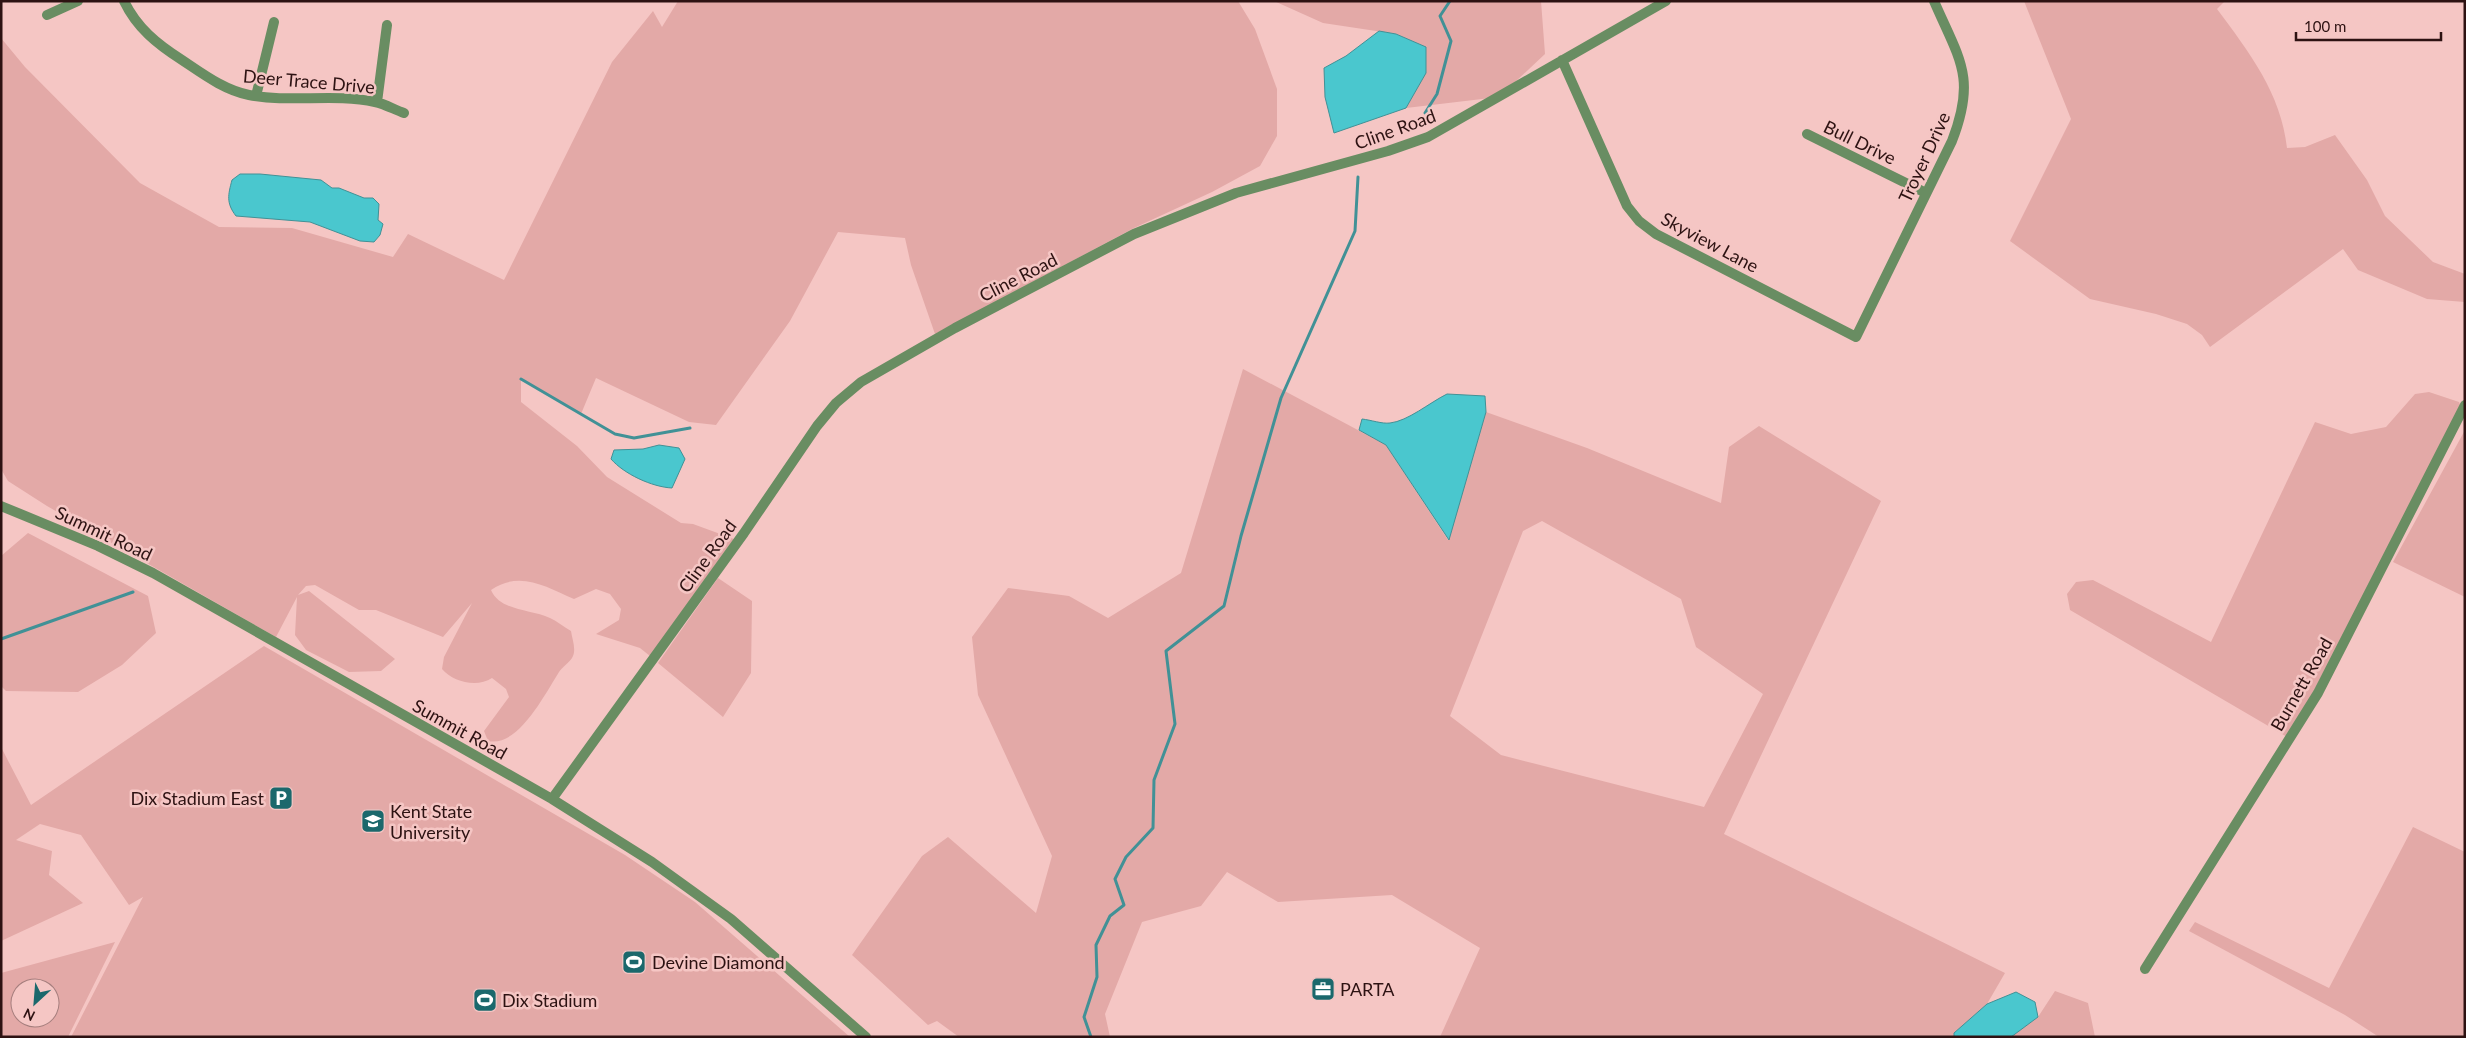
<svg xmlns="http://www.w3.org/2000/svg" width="2466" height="1038" viewBox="0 0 2466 1038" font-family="Lato,sans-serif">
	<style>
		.green { fill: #e3a9a7; fill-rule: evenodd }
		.water { fill: #4ac7ce; stroke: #419196 }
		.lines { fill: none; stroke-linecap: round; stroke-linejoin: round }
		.stream { stroke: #419196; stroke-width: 3 }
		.minor { stroke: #698d62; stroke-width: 10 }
		.labels { text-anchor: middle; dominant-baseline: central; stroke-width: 5; stroke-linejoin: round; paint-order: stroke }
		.street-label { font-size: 18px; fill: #2d1212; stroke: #f5c6c4 }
		.poi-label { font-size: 18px; fill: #2d1212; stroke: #f5c6c4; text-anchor: start }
	</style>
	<rect width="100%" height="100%" fill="#f5c6c4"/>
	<!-- green -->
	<path class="green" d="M 678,1 L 1238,1 L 1255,29 L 1277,89 L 1277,136 L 1260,166 L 1212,192 L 1134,228 L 935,334 L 911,265 L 905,238 L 838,232 L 790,321 L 716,425 L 689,422 L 596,378 L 581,414 L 521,380 L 521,402 L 577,446 L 607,477 L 681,523 L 693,524 L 734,539 L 650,656 L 640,648 L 596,634 L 619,620 L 621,609 L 610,594 L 596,589 L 574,599 C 546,587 520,570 491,590 C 500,611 530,609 550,618 C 557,621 564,627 571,631 C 572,639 577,650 572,658 C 569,663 562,667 559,672 C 545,694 518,748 488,741 L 484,731 L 509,697 L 506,689 L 492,678 C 477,688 453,682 442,669 L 444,657 L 472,603 L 443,637 L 376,610 L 359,610 L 315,585 L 306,586 L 298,595 L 309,591 L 395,659 L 381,671 L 349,672 L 306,650 L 295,635 L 297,597 L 276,637 L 47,506 L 8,481 L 1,469 L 1,38 L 25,67 L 140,183 L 219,227 L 292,228 L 393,257 L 408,234 L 504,280 L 612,62 L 653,11 L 662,27 Z
		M 1274,1 L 1541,1 L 1545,54 L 1499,97 L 1406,108 L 1426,73 L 1425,47 L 1396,34 L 1323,23 Z
		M 2024,1 L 2225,1 L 2217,9 C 2249,52 2281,93 2287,148 L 2305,147 L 2335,135 L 2367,180 L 2385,216 L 2433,262 L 2465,274 L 2465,302 L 2427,299 L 2358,270 L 2343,249 L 2210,347 L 2202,335 L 2187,324 L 2156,314 L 2090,299 L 2010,241 L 2071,119 Z
		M 1243,369 L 1386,445 L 1448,540 L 1486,412 L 1587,448 L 1721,503 L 1729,447 L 1759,426 L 1881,501 L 1724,834 L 2005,973 L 1987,1004 L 1954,1033 L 1954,1037 L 1440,1037 L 1480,948 L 1392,895 L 1278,902 L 1227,872 L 1201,906 L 1142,922 L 1105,1014 L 1110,1037 L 959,1037 L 937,1021 L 928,1025 L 852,955 L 922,856 L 948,837 L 1036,913 L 1052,856 L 978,695 L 972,637 L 1008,588 L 1069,596 L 1108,618 L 1181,573 ZM 1542,521 L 1681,599 L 1696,647 L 1763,694 L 1704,807 L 1501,755 L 1450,716 L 1523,531 Z
		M 2429,392 L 2459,402 L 2462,409 L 2289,738 L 2070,610 L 2067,594 L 2076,582 L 2093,580 L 2211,642 L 2315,422 L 2351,434 L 2386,427 L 2415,394 Z
		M 2465,430 L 2465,597 L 2393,562 Z
		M 28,533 L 148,596 L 156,633 L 122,665 L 78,692 L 6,691 L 1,686 L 1,556 Z
		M 718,578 L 752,601 L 751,673 L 723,717 L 658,663 Z
		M 264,646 L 625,855 L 695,902 L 850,1037 L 71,1037 L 143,897 L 129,905 L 81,835 L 40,824 L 16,840 L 52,851 L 49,875 L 83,903 L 1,941 L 1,747 L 31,805 Z
		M 2413,827 L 2465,852 L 2465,1037 L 2379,1037 L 2345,1015 L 2189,931 L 2195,922 L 2329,988 Z
		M 115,942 L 68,1037 L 1,1037 L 1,973 ZM 20,988 L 50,988 L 50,1018 L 20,1018 Z
		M 2055,991 L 2088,1003 L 2095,1037 L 2011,1037 L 2038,1017 Z"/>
	<!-- water -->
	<path class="water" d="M 1379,31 L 1396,34 L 1426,47 L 1426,73 L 1406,108 L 1334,133 L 1325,97 L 1324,68 L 1346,56 Z
		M 240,174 L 260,174 L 321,180 L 332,188 L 339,188 L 364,198 L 373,198 L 379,204 L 378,220 L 383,224 L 380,235 L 374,242 L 360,241 L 310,222 L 236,216 C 226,203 228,195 232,180 Z
		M 1447,394 L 1485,396 L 1486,412 L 1449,540 L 1386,445 L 1359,430 L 1362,419 C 1371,420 1382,424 1390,423 C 1408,421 1429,403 1447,394 Z
		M 659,445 L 679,448 L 685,459 L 672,488 C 652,487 624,474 611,459 L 614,450 L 643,449 Z
		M 2016,992 L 2035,1002 L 2038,1017 L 2011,1037 L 1954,1037 L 1954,1033 L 1987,1004 Z"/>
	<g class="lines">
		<!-- stream -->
		<path class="stream" d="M 1425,113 L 1437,94 L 1451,41 L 1440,16 L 1450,1
			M 521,379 L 615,434 L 634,438 L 690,428
			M 1,639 L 133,592
			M 1091,1037 L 1084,1017 L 1097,977 L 1096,945 L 1110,916 L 1124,905 L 1115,879 L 1126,857 L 1153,828 L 1154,780 L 1175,724 L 1166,651 L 1224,606 L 1241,536 L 1281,398 L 1355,231 L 1358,177"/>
		<!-- minor -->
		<path class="minor" d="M 124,1 C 137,28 157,44 182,60 C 203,74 224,90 249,95 C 290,103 334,93 375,102 C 385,104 395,110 404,113
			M 47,15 L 78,1
			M 1562,60 L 1627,206 L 1639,221 L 1656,234 L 1856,337 L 1952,141 C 1977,77 1959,59 1934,1
			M 256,96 L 274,22
			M 377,102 L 387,25
			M 1807,134 L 1926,193
			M 1,506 L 98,546 L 153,573 L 552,799 L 652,862 L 731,919 L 866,1037
			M 552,799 L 744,533 L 817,426 L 836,403 L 861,382 L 955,328 L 1134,234 L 1236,193 L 1388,151 L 1428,137 L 1666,1
			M 2145,969 L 2318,693 L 2465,405"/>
	</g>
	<!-- icons -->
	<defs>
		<g id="parking-square" transform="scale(1.25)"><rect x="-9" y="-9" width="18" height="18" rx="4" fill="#1b686c" stroke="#f5c6c4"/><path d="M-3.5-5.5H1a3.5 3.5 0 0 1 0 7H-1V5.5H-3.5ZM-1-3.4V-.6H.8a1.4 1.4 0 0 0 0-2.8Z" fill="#fff"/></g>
		<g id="university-square" transform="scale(1.25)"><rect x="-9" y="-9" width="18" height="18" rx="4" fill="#1b686c" stroke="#f5c6c4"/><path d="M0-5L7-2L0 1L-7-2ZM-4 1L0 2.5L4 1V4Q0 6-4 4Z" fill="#fff"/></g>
		<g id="stadium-square" transform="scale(1.25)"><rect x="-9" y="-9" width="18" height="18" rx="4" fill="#1b686c" stroke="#f5c6c4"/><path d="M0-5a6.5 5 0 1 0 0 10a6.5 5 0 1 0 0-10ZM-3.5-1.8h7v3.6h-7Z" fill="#fff"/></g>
		<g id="office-square" transform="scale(1.25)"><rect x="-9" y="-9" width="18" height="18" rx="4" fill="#1b686c" stroke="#f5c6c4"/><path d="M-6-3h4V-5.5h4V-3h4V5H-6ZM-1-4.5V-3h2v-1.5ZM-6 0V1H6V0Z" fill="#fff"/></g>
	</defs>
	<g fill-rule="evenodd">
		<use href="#parking-square" x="281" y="798"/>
		<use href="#university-square" x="373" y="821"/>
		<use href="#stadium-square" x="634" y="962"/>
		<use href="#office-square" x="1323" y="989"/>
		<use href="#stadium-square" x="485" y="1000"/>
	</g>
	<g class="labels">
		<!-- street labels -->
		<g class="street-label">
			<text transform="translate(309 81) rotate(5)">Deer Trace Drive</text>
			<text transform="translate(1395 129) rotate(-20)">Cline Road</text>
			<text transform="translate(1860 142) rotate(26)">Bull Drive</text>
			<text transform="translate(1924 157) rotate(-65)">Troyer Drive</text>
			<text transform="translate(1710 242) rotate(28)">Skyview Lane</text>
			<text transform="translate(1018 277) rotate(-27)">Cline Road</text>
			<text transform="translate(104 533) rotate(25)">Summit Road</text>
			<text transform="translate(707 556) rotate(-54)">Cline Road</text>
			<text transform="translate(2301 684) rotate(-60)">Burnett Road</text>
			<text transform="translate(460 729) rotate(29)">Summit Road</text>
		</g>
		<!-- poi labels -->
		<g class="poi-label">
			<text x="264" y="798" text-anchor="end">Dix Stadium East</text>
			<text x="390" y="811">Kent State<tspan x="390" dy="21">University</tspan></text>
			<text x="652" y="962">Devine Diamond</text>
			<text x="1340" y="989">PARTA</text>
			<text x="502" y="1000">Dix Stadium</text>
		</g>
	</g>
	<!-- border -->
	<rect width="2466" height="1038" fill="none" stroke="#2d1212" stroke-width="5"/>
	<!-- north arrow -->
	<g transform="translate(35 1003) rotate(206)"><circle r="24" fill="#f5c6c4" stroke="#a57e7d"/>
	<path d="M0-4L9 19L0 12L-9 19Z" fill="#1b686c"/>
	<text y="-8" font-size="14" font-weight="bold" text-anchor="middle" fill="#2d1212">N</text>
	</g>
	<!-- scale -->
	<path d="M2296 32v8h145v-8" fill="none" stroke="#2d1212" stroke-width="2.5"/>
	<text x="2304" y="32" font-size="15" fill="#2d1212" stroke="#f5c6c4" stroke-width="4" paint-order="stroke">100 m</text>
</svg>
